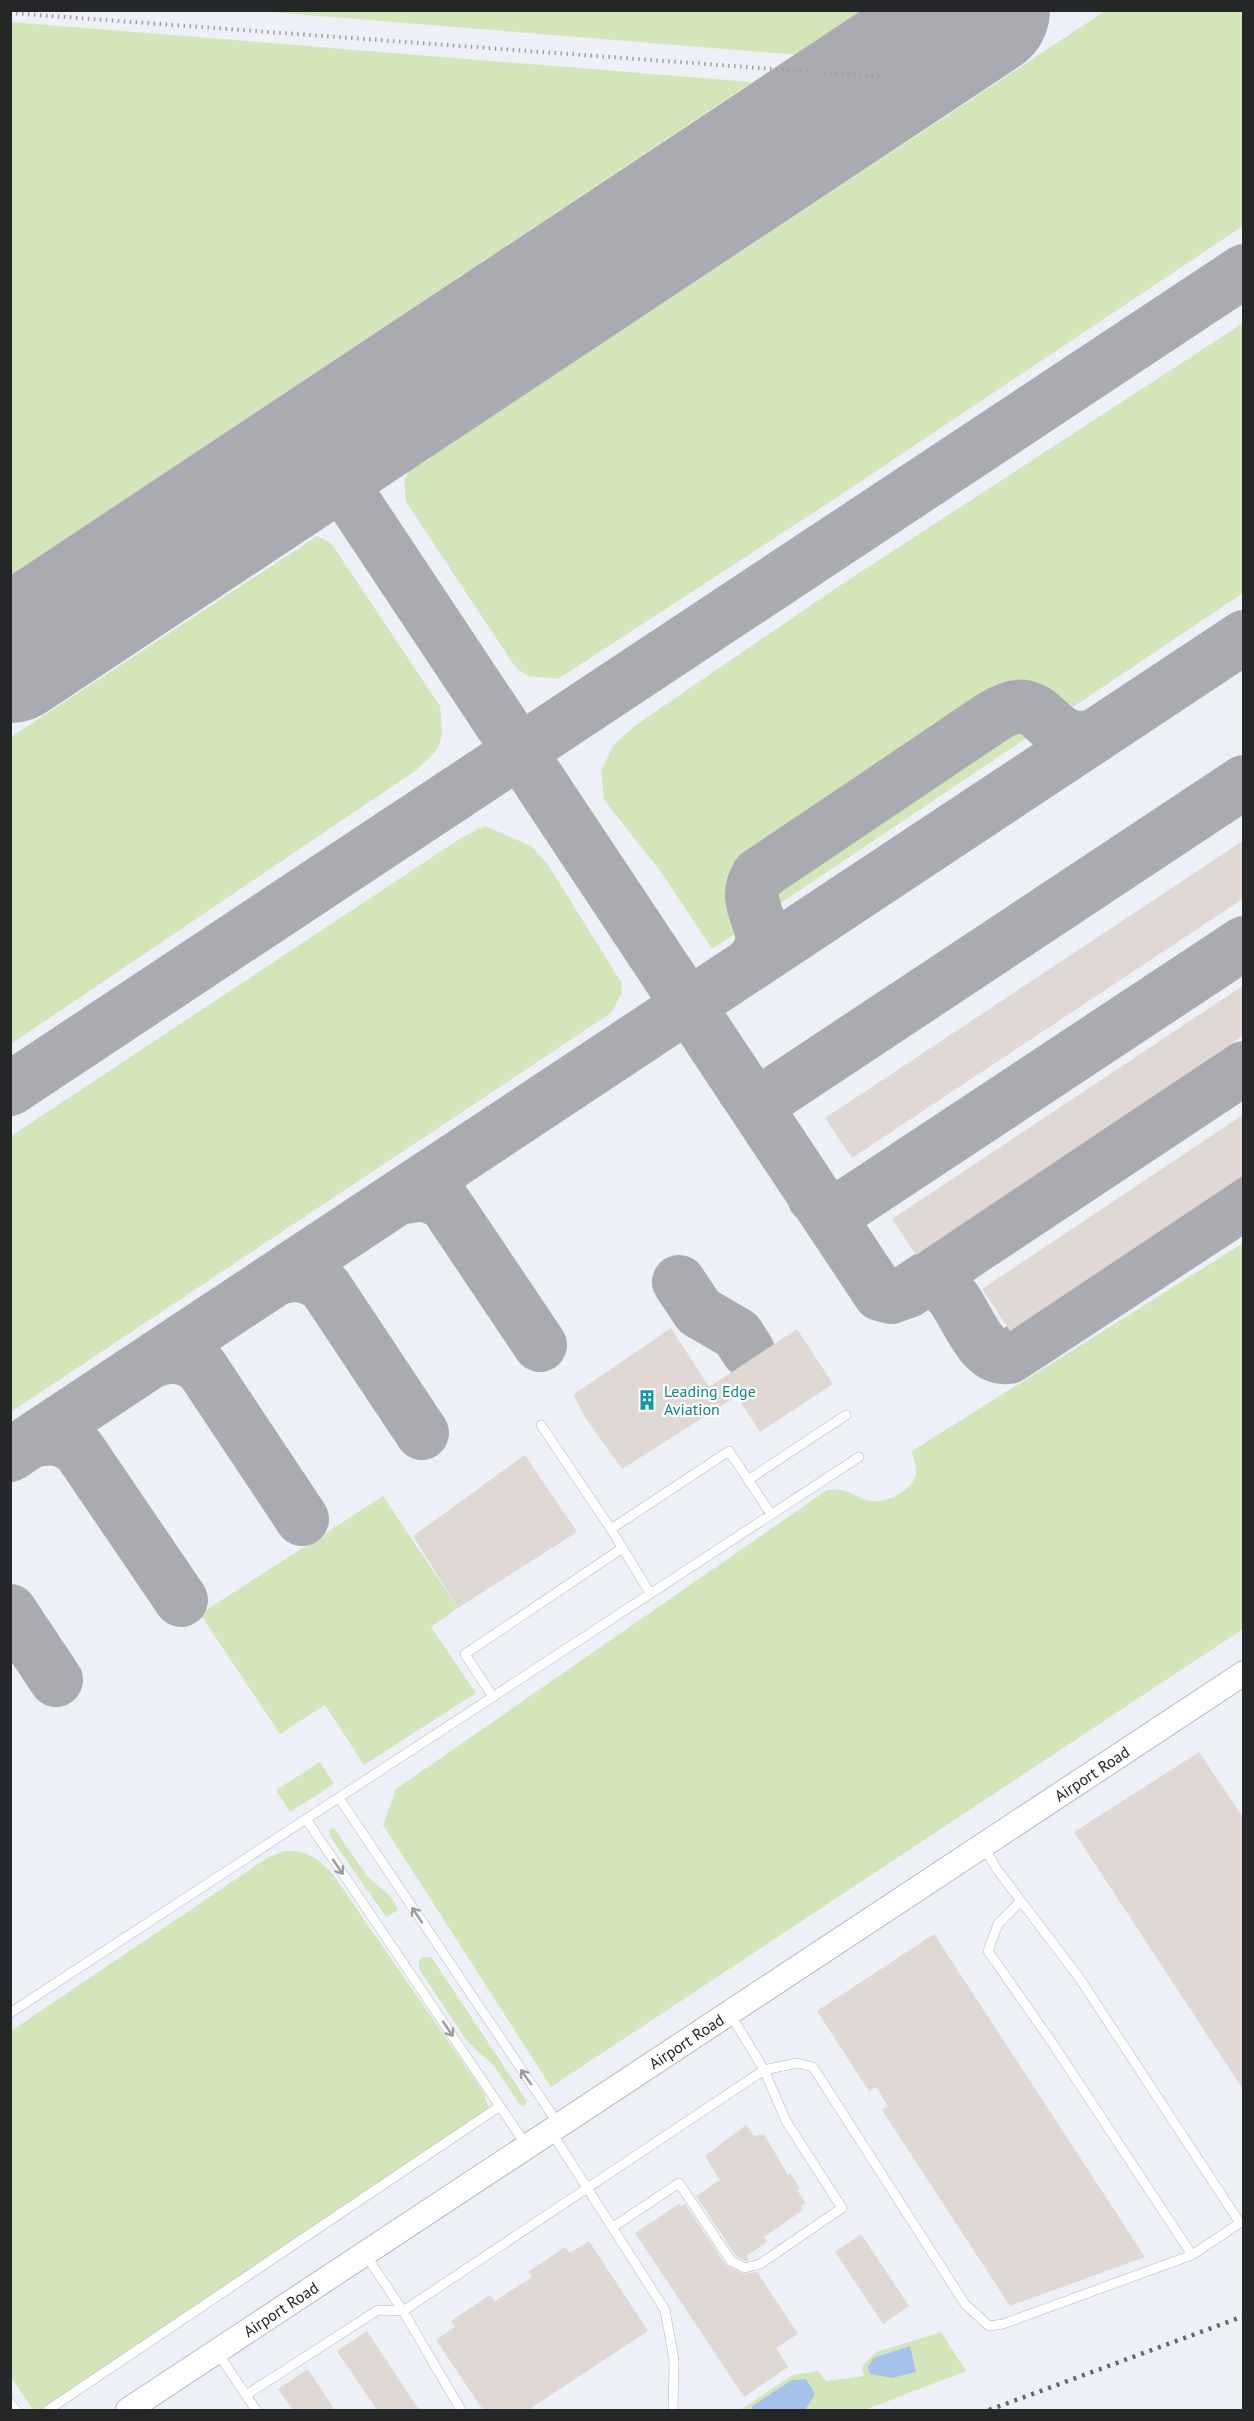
<svg xmlns="http://www.w3.org/2000/svg" width="1254" height="2421" viewBox="0 0 1254 2421" font-family="'PT Sans',sans-serif">
	<style>
		.green { fill: #d3e6ba }
		.water { fill: #a5c3ea }
		.lines { fill: none; stroke-linecap: round; stroke-linejoin: round }
		.taxiway { stroke: #aaabb0; stroke-width: 54 }
		.runway { stroke: #aaabb0; stroke-width: 134 }
		.building { fill: #dfd8d4 }
		.service-casing { stroke: #b5b7be; stroke-width: 10 }
		.tertiary-casing { stroke: #b5b7be; stroke-width: 26 }
		.path { stroke: #9ea0a5; stroke-width: 4; stroke-dasharray: 1.5 4.5; stroke-linecap: butt }
		.service { stroke: #fff; stroke-width: 9 }
		.tertiary { stroke: #fff; stroke-width: 24 }
		.rail { stroke: #656669; stroke-width: 4.5; stroke-dasharray: 3 6; stroke-linecap: butt }
		.oneway { stroke: #9d9d9e }
		.labels { text-anchor: middle; dominant-baseline: central; stroke-width: 4.5; stroke-linejoin: round; paint-order: stroke }
		.culture-label { font-size: 16px; fill: #0d838f; stroke: #fff; text-anchor: start }
		.street-label { font-size: 16px; fill: #252628; stroke: #fff }
	</style>
	<rect width="100%" height="100%" fill="#eef0f7"/>
	<!-- green -->
	<path class="green" d="M 258,11 L 893,10 L 893,11 L 823,57 Z
		M 1105,11 L 1243,11 L 1243,226 L 833,500 L 558,679 L 528,676 L 516,668 L 406,502 L 404,480 L 409,471 Z
		M 11,22 L 752,82 L 11,575 Z
		M 1243,323 L 1243,593 L 712,949 L 661,872 L 604,800 L 601,771 L 613,746 L 633,727 L 836,588 Z
		M 317,536 L 331,543 L 440,706 C 444,744 443,747 415,771 L 11,1044 L 11,737 Z
		M 485,826 L 531,846 L 547,863 L 621,982 L 622,993 L 611,1013 L 11,1412 L 11,1136 L 464,836 Z
		M 1243,1243 L 1243,1629 L 551,2087 L 383,1825 L 396,1789 L 827,1490 C 852,1487 854,1499 871,1501 C 888,1503 912,1491 916,1474 C 917,1467 913,1457 912,1451 Z
		M 383,1496 L 458,1608 L 431,1627 L 476,1693 L 364,1765 L 325,1705 L 280,1734 L 200,1614 Z
		M 320,1762 L 334,1784 L 290,1812 L 276,1790 Z
		M 334,1828 L 367,1876 L 392,1898 L 398,1910 L 386,1917 L 329,1835 L 330,1829 Z
		M 284,1851 C 306,1850 317,1857 332,1873 L 484,2093 L 490,2112 L 49,2410 L 33,2410 L 11,2377 L 11,2031 L 267,1858 Z
		M 424,1957 L 432,1958 L 527,2101 L 525,2106 L 520,2105 L 494,2066 L 467,2041 L 419,1969 L 419,1960 Z
		M 941,2332 L 966,2371 L 865,2410 L 740,2410 L 793,2375 L 818,2371 L 826,2381 L 864,2376 L 862,2366 L 876,2352 Z"/>
	<!-- water -->
	<path class="water" d="M 910,2346 L 916,2372 L 892,2378 L 870,2374 L 868,2367 L 873,2358 Z
		M 806,2379 L 815,2394 L 805,2410 L 752,2410 L 752,2406 L 792,2380 Z"/>
	<g class="lines">
		<!-- taxiway -->
		<path class="taxiway" d="M 260,490 C 291,474 316,457 344,487 L 880,1294 L 891,1297 L 908,1291 L 1244,1068
			M 352,498 C 331,455 342,442 376,413
			M 749,965 C 784,930 736,911 758,875 L 991,718 C 1048,680 1040,750 1095,736
			M 10,1089 L 1244,271
			M 744,1090 L 759,1098 L 775,1093 L 1244,782
			M 814,1197 C 826,1210 835,1211 851,1203 L 1244,943
			M 398,1198 L 423,1194 L 444,1202 L 540,1345
			M 276,1279 C 295,1272 310,1275 325,1287 L 422,1433
			M 679,1282 L 699,1312 L 737,1334 L 748,1351
			M 917,1285 C 963,1264 965,1362 1009,1357 L 1244,1203
			M 153,1361 C 170,1354 185,1356 201,1367 L 302,1519
			M 32,1441 C 51,1436 64,1438 79,1450 L 181,1600
			M 10,1455 L 1244,637
			M 10,1611 L 56,1680"/>
		<!-- runway -->
		<path class="runway" d="M 10,656 L 983,10"/>
	</g>
	<!-- building -->
	<path class="building" d="M 1244,840 L 1244,898 L 852,1158 L 825,1118 Z
		M 1244,985 L 1244,1035 L 916,1255 L 892,1219 Z
		M 1244,1114 L 1244,1175 L 1010,1331 L 982,1289 Z
		M 671,1328 L 709,1387 L 797,1329 L 833,1384 L 760,1432 L 737,1396 L 622,1469 L 585,1417 L 573,1395 Z
		M 525,1455 L 577,1532 L 458,1608 L 413,1536 Z
		M 1199,1752 L 1244,1819 L 1244,2091 L 1074,1832 Z
		M 934,1934 L 1145,2257 L 1010,2306 L 882,2110 L 888,2106 L 876,2087 L 869,2091 L 817,2011 Z
		M 746,2125 L 754,2136 L 764,2134 L 788,2175 L 790,2173 L 800,2188 L 797,2190 L 806,2203 L 801,2206 L 803,2210 L 764,2237 L 767,2242 L 746,2256 L 749,2260 L 746,2261 L 736,2256 L 696,2196 L 720,2180 L 705,2156 Z
		M 679,2204 L 681,2207 L 685,2204 L 726,2265 L 743,2274 L 757,2272 L 798,2334 L 776,2348 L 788,2367 L 744,2397 L 635,2233 Z
		M 861,2234 L 909,2306 L 883,2324 L 835,2252 Z
		M 589,2241 L 648,2331 L 528,2410 L 483,2410 L 436,2340 L 455,2327 L 451,2321 L 490,2295 L 495,2301 L 532,2277 L 528,2272 L 565,2247 L 570,2253 Z
		M 367,2331 L 419,2410 L 377,2410 L 337,2351 Z
		M 308,2369 L 335,2410 L 293,2410 L 278,2389 Z"/>
	<g class="lines">
		<!-- service casing -->
		<g class="service-casing">
			<path id="service" d="M 541,1425 L 611,1529 L 650,1593
				M 748,1480 L 846,1415
				M 611,1529 L 729,1451 L 771,1514
				M 493,1697 L 465,1654 L 621,1549
				M 339,1798 L 559,2125
				M 306,1819 L 526,2145
				M 984,1847 L 996,1868 L 1080,1979 L 1240,2223 L 1192,2255
				M 10,2013 L 859,1457
				M 552,2133 L 665,2310 L 674,2360 L 673,2410
				M 613,2227 L 679,2183 L 731,2261 L 745,2268 L 760,2264 L 842,2208 L 786,2121 L 764,2070 L 797,2063 L 813,2067 L 965,2304 L 989,2326 L 1003,2324 L 1192,2255 L 1053,2044 L 988,1951 L 998,1924 L 1021,1901
				M 365,2254 L 403,2311 L 461,2410
				M 217,2352 L 246,2395
				M 10,2403 L 16,2410
				M 48,2410 L 500,2106
				M 256,2410 L 246,2395 L 378,2310 L 403,2311 L 764,2070 L 729,2012"/>
		</g>
		<!-- tertiary casing -->
		<g class="tertiary-casing">
			<g id="tertiary">
				<path id="s1" d="M 128,2410 L 1244,1673"/>
			</g>
		</g>
		<!-- path -->
		<path class="path" d="M 10,13 L 883,77"/>
		<!-- service -->
		<use href="#service" class="service"/>
		<!-- tertiary -->
		<use href="#tertiary" class="tertiary"/>
		<!-- rail -->
		<path class="rail" d="M 989,2410 L 1244,2316"/>
	</g>
	<!-- one-way arrows -->
	<defs><path id="oneway-shaft" d="M-6 0H5M1.5-3L5.5 0L1.5 3" fill="none" stroke-width="1.6" stroke-linecap="round" stroke-linejoin="round" transform="scale(1.5)"/></defs>
	<g class="oneway">
		<use href="#oneway-shaft" transform="translate(338 1867) rotate(56)"/>
		<use href="#oneway-shaft" transform="translate(417 1915) rotate(-124)"/>
		<use href="#oneway-shaft" transform="translate(448 2029) rotate(56)"/>
		<use href="#oneway-shaft" transform="translate(526 2077) rotate(-125)"/>
	</g>
	<!-- icons -->
	<defs>
		<g id="building-bare" transform="scale(1.62)"><path d="M-4-6H4V6H1V3H-1V6H-4ZM-2.5-4.3h1.7v1.8h-1.7ZM.8-4.3h1.7v1.8H.8ZM-2.5-1h1.7V.8h-1.7ZM.8-1h1.7V.8H.8Z" fill="#0f9aa8" stroke="#fff" stroke-width="2.5" paint-order="stroke"/></g>
	</defs>
	<g fill-rule="evenodd">
		<use href="#building-bare" x="647" y="1400"/>
	</g>
	<g class="labels">
		<!-- culture labels -->
		<g class="culture-label">
			<text x="664" y="1391">Leading Edge<tspan x="664" dy="18">Aviation</tspan></text>
		</g>
		<!-- street labels -->
		<g class="street-label">
			<text stroke="none"><textPath href="#s1" startOffset="1155">Airport Road</textPath></text>
			<text stroke="none"><textPath href="#s1" startOffset="669">Airport Road</textPath></text>
			<text stroke="none"><textPath href="#s1" startOffset="183">Airport Road</textPath></text>
		</g>
	</g>
	<!-- border -->
	<rect width="1254" height="2421" fill="none" stroke="#252628" stroke-width="24"/>
</svg>
